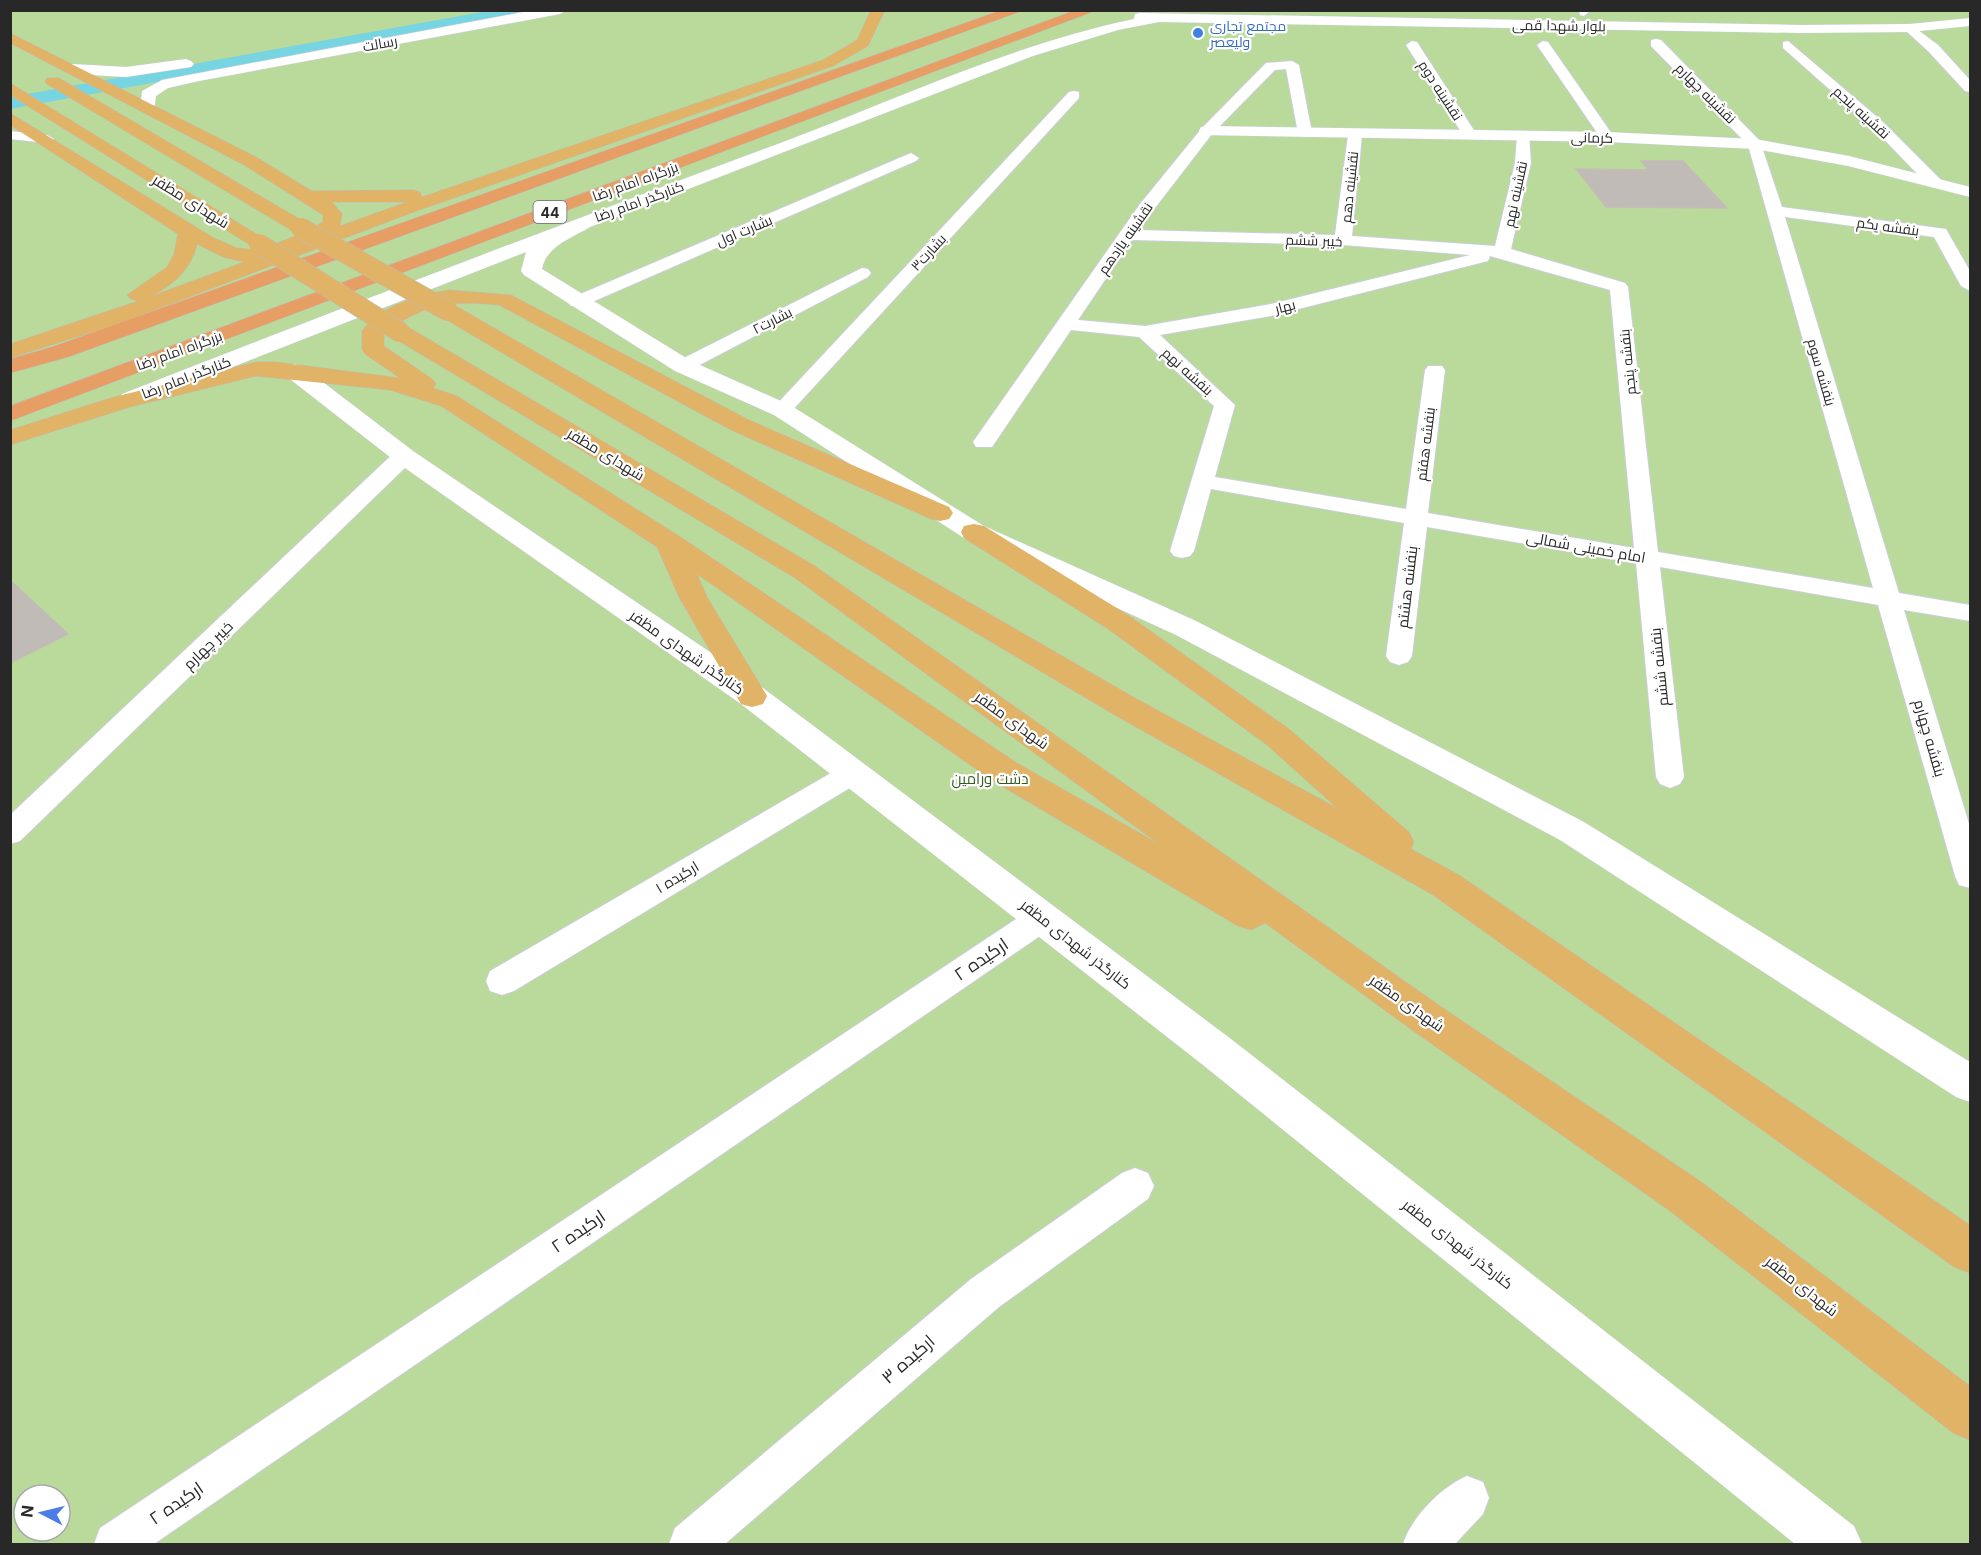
<svg xmlns="http://www.w3.org/2000/svg" width="1981" height="1555" viewBox="0 0 1981 1555" font-family="Inter,Cairo,sans-serif">
	<style>
		.green { fill: #bada9c; fill-rule: evenodd }
		.lines { fill: none; stroke-linecap: round; stroke-linejoin: round }
		.canal { fill: #77d4e1; fill-rule: evenodd }
		.building { fill: #c1bbb7; stroke: #c4bcb5; stroke-width: 1.5 }
		.minor-casing { stroke: #c9ced8; stroke-width: 2 }
		.tertiary-casing { stroke: #c9ced8; stroke-width: 1 }
		.secondary-casing { stroke: #c9ced8; stroke-width: 1 }
		.primary-casing { stroke: #bebebe; stroke-width: 1 }
		.trunk-casing { stroke: #bebebe; stroke-width: 1 }
		.minor { fill: #fff; fill-rule: evenodd }
		.tertiary { fill: #fff; fill-rule: evenodd }
		.secondary { fill: #fff; fill-rule: evenodd }
		.primary { fill: #e1b367; fill-rule: evenodd }
		.trunk { fill: #e79e64; fill-rule: evenodd }
		.primary-bridge-casing { stroke: #bebebe; stroke-width: 21; stroke-linecap: butt }
		.primary-bridge { stroke: #e1b367; stroke-width: 20 }
		.shop-dot { fill: #3f7fe0; stroke: #fff; stroke-width: 2 }
		.labels { text-anchor: middle; dominant-baseline: central; stroke-width: 4.5; stroke-linejoin: round; paint-order: stroke }
		.far-shop-label { font-size: 14px; fill: #366cbe; stroke: #fff; text-anchor: start }
		.far-street-label { font-size: 14px; fill: #282828; stroke: #fff }
		.shield { fill: #fff; stroke: #686868; stroke-width: 1.5 }
		.shield-label { font-size: 14px; font-weight: bold; fill: #282828 }
		.street-label { font-size: 15px; fill: #282828; stroke: #fff }
		.park-label { font-size: 15px; fill: #355c20; stroke: #fff }
		.near-street-label { font-size: 18px; fill: #282828; stroke: #fff }
	</style>
	<rect width="100%" height="100%" fill="#e9e1db"/>
	<!-- green -->
	<path class="green" d="M 11,11 L 1970,11 L 1970,1544 L 11,1544 ZM 24,1495 L 60,1495 L 60,1531 L 24,1531 Z"/>
	<g class="lines">
		<!-- canal -->
		<path class="canal" d="M 493,10 L 531,10 L 523,15 L 10,109 L 10,97 Z"/>
	</g>
	<!-- building -->
	<path class="building" d="M 1641,161 L 1683,161 L 1727,208 L 1606,207 L 1576,169 L 1649,170 Z
		M 10,580 L 68,634 L 10,663 Z"/>
	<g class="lines">
		<!-- minor casing -->
		<g class="minor-casing">
			<path id="minor" d="M 1579,10 L 1591,10 L 1584,16 L 1580,15 Z
				M 1910,24 L 1938,45 L 1970,80 L 1970,92 L 1965,91 L 1928,51 L 1906,31 L 1904,28 Z
				M 1656,39 L 1661,40 L 1760,141 L 1782,207 L 1946,229 L 1970,271 L 1970,291 L 1961,286 L 1934,237 L 1785,217 L 1899,593 L 1970,605 L 1970,621 L 1904,610 L 1970,827 L 1970,888 L 1959,885 L 1955,876 L 1878,605 L 1660,567 L 1684,777 L 1680,784 L 1670,788 L 1660,784 L 1656,777 L 1636,563 L 1427,527 L 1412,656 L 1408,662 L 1399,665 L 1390,662 L 1386,656 L 1404,523 L 1211,489 L 1194,551 L 1190,556 L 1182,558 L 1174,556 L 1170,551 L 1214,406 L 1139,337 L 1071,330 L 992,447 L 976,447 L 973,442 L 1140,204 L 1202,128 L 1266,63 L 1292,61 L 1299,65 L 1312,133 L 1310,136 L 1305,137 L 1298,133 L 1286,69 L 1275,70 L 1212,134 L 1138,230 L 1335,235 L 1348,135 L 1355,131 L 1362,135 L 1352,236 L 1495,246 L 1515,163 L 1517,136 L 1524,132 L 1529,133 L 1531,163 L 1511,249 L 1625,283 L 1628,287 L 1658,552 L 1873,588 L 1748,145 L 1651,46 L 1651,40 ZM 1132,240 L 1343,245 L 1470,255 L 1271,304 L 1145,326 L 1078,320 ZM 1490,256 L 1610,290 L 1634,548 L 1428,513 L 1445,370 L 1442,366 L 1428,366 L 1425,370 L 1406,509 L 1215,477 L 1235,405 L 1160,335 L 1271,316 L 1488,261 Z
				M 1412,41 L 1417,42 L 1477,135 L 1475,138 L 1470,139 L 1463,135 L 1406,45 Z
				M 1543,41 L 1548,42 L 1612,134 L 1614,137 L 1612,140 L 1602,140 L 1537,45 Z
				M 1788,41 L 1883,122 L 1940,179 L 1942,182 L 1940,185 L 1928,185 L 1873,128 L 1783,48 L 1783,42 Z
				M 1074,91 L 1079,92 L 1079,98 L 789,414 L 775,414 L 772,410 L 775,406 L 1069,92 Z
				M 10,131 L 47,135 L 54,139 L 47,143 L 10,139 Z
				M 911,153 L 919,158 L 916,161 L 583,306 L 571,306 L 568,302 L 571,298 Z
				M 862,268 L 868,269 L 871,273 L 868,277 L 690,370 L 683,372 L 673,366 L 676,362 Z
				M 404,450 L 412,451 L 415,456 L 412,461 L 20,841 L 10,844 L 10,815 L 396,451 Z
				M 853,762 L 863,766 L 867,773 L 863,780 L 514,991 L 502,995 L 490,991 L 486,981 L 490,971 L 843,766 Z
				M 1042,905 L 1053,909 L 1058,918 L 1053,927 L 154,1544 L 94,1544 L 100,1528 L 1031,909 Z
				M 1135,1168 L 1148,1173 L 1154,1186 L 1148,1199 L 999,1307 L 725,1544 L 669,1544 L 675,1528 L 971,1279 L 1122,1173 Z
				M 1467,1476 L 1483,1482 L 1489,1498 L 1483,1514 L 1455,1544 L 1403,1544 C 1411,1518 1441,1487 1467,1476 Z"/>
		</g>
		<!-- tertiary casing -->
		<g class="tertiary-casing">
			<path id="tertiary" d="M 534,10 L 567,10 L 560,14 L 199,81 L 168,88 L 156,96 L 154,111 L 148,113 L 140,108 L 142,91 L 162,80 Z
				M 186,59 L 191,61 L 194,64 L 191,67 L 126,77 L 72,74 L 64,69 L 72,64 L 126,67 Z
				M 1207,126 L 1607,132 L 1755,139 L 1849,156 L 1970,187 L 1970,197 L 1848,166 L 1755,149 L 1607,142 L 1201,135 L 1199,131 L 1201,127 Z"/>
		</g>
		<!-- secondary casing -->
		<g class="secondary-casing">
			<path id="secondary" d="M 1140,13 L 1801,25 L 1910,24 L 1970,18 L 1970,26 L 1910,32 L 1801,33 L 1159,22 L 1118,30 L 1033,56 L 590,227 C 572,238 546,246 542,269 L 691,361 L 790,405 L 984,526 L 1196,621 L 1584,822 L 1970,1062 L 1970,1102 L 1956,1097 L 1560,840 L 1176,635 L 964,538 L 774,415 L 675,371 L 524,275 L 521,271 L 526,252 L 138,404 L 122,404 L 118,399 L 122,394 C 344,307 567,222 791,139 C 904,96 1015,44 1134,19 L 1135,14 Z
				M 294,364 L 302,366 L 413,451 L 763,688 L 1231,1039 L 1854,1526 L 1862,1544 L 1795,1544 L 1203,1065 L 741,704 L 395,461 L 286,376 L 283,371 L 286,366 Z"/>
		</g>
		<!-- primary casing -->
		<g class="primary-casing">
			<path id="primary" d="M 871,10 L 885,10 L 868,46 L 833,66 L 411,213 L 115,325 L 10,358 L 10,344 L 138,301 L 131,299 L 127,295 L 167,267 L 174,254 L 178,234 L 10,125 L 10,113 L 214,238 L 237,248 L 258,250 L 10,95 L 10,83 L 266,240 L 269,244 L 262,249 L 303,233 L 294,232 L 47,84 L 45,81 L 47,78 L 59,78 L 308,224 L 310,229 L 323,222 L 323,215 L 244,165 L 10,43 L 10,33 L 256,157 L 312,191 L 413,190 L 420,192 L 422,197 L 823,60 L 857,40 ZM 332,202 L 407,202 L 340,226 L 342,214 ZM 197,244 L 223,257 L 244,262 L 152,296 C 174,284 191,270 197,244 Z
				M 449,290 L 511,295 L 749,420 L 949,507 L 953,513 L 949,519 L 940,521 L 931,519 L 731,430 L 499,305 C 450,300 424,304 384,333 L 384,346 L 432,379 L 436,384 L 433,388 L 457,396 L 679,536 L 1017,763 L 1159,844 L 795,578 L 392,337 L 389,332 L 392,327 L 408,327 L 815,566 L 1440,1006 L 1700,1181 L 1970,1386 L 1970,1440 L 1953,1433 L 1670,1211 L 1412,1030 L 1265,923 L 1251,930 L 1238,926 L 993,781 L 697,574 L 707,597 L 767,696 L 763,704 L 752,707 L 741,704 L 679,597 L 657,547 L 441,406 L 390,390 L 256,376 L 130,407 L 10,445 L 10,430 L 114,397 L 256,362 L 276,362 L 400,378 L 365,354 L 362,349 L 362,331 C 380,305 420,295 449,290 Z
				M 448,305 L 456,306 L 1135,698 L 1337,808 L 1267,745 L 1108,629 L 964,538 L 961,532 L 964,526 L 974,524 L 984,526 L 1128,615 L 1289,729 L 1409,832 L 1414,842 L 1411,849 L 1459,875 L 1970,1225 L 1970,1273 L 1954,1267 L 1433,895 L 1113,714 L 440,316 L 437,311 L 440,306 Z"/>
		</g>
		<!-- trunk casing -->
		<g class="trunk-casing">
			<path id="trunk" d="M 1002,10 L 1024,10 L 68,357 L 10,373 L 10,359 L 52,347 Z
				M 1076,10 L 1097,10 L 10,421 L 10,406 Z"/>
		</g>
		<!-- minor -->
		<use href="#minor" class="minor"/>
		<!-- tertiary -->
		<use href="#tertiary" class="tertiary"/>
		<!-- secondary -->
		<use href="#secondary" class="secondary"/>
		<!-- primary -->
		<use href="#primary" class="primary"/>
		<!-- trunk -->
		<use href="#trunk" class="trunk"/>
		<!-- primary-bridge casing -->
		<g class="primary-bridge-casing">
			<path id="primary-bridge" d="M 301,228 L 448,311
				M 259,244 L 400,332"/>
		</g>
		<!-- primary-bridge -->
		<use href="#primary-bridge" class="primary-bridge"/>
	</g>
	<!-- markers -->
	<circle class="shop-dot" cx="1198" cy="33" r="6"/>
	<g class="labels">
		<!-- far-shop labels -->
		<g class="far-shop-label">
			<text x="1210" y="25">مجتمع تجاری<tspan x="1210" dy="16">ولیعصر</tspan></text>
		</g>
		<!-- far-street labels -->
		<g class="far-street-label">
			<text transform="translate(1559 25) rotate(1)">بلوار شهدا قمی</text>
			<text transform="translate(380 43) rotate(-10)">رسالت</text>
			<text transform="translate(1441 90) rotate(57)">نقشینه دوم</text>
			<text transform="translate(1706 93) rotate(45)">نقشینه چهارم</text>
			<text transform="translate(1862 112) rotate(42)">نقشینه پنجم</text>
			<text transform="translate(1592 137) rotate(1)">کرمانی</text>
			<text transform="translate(635 181) rotate(-20)">بزرگراه امام رضا</text>
			<text transform="translate(1349 187) rotate(-84)">نقشینه دهم</text>
			<text transform="translate(1515 194) rotate(-78)">نقشینه نهم</text>
			<text transform="translate(639 201) rotate(-20)">کنارگذر امام رضا</text>
			<text transform="translate(1888 226) rotate(8)">بنفشه یکم</text>
			<text transform="translate(744 230) rotate(-23)">بشارت اول</text>
			<text transform="translate(1125 238) rotate(-55)">نقشینه یازدهم</text>
			<text transform="translate(1314 240) rotate(2)">خیبر ششم</text>
			<text transform="translate(928 252) rotate(-47)">بشارت۳</text>
			<text transform="translate(1285 306) rotate(-14)">بهار</text>
			<text transform="translate(772 320) rotate(-27)">بشارت۲</text>
			<text transform="translate(179 350) rotate(-20)">بزرگراه امام رضا</text>
			<text transform="translate(1627 362) rotate(-96)">بنفشه پنجم</text>
			<text transform="translate(1188 371) rotate(42)">بنفشه نهم</text>
			<text transform="translate(1822 372) rotate(74)">بنفشه سوم</text>
			<text transform="translate(186 377) rotate(-21)">کنارگذر امام رضا</text>
			<text transform="translate(1425 444) rotate(-83)">بنفشه هفتم</text>
		</g>
		<!-- shield labels -->
		<rect class="shield" x="533.5" y="201" width="33" height="22" rx="4.5"/>
		<g class="shield-label">
			<text x="550" y="212">44</text>
		</g>
		<!-- street labels -->
		<g class="street-label">
			<text transform="translate(191 201) rotate(32)">شهدای مظفر</text>
			<text transform="translate(606 454) rotate(31)">شهدای مظفر</text>
			<text transform="translate(1586 547) rotate(10)">امام خمینی شمالی</text>
			<text transform="translate(1407 587) rotate(-83)">بنفشه هشتم</text>
			<text transform="translate(208 645) rotate(-44)">خیبر چهارم</text>
			<text transform="translate(687 652) rotate(35)">کنارگذر شهدای مظفر</text>
			<text transform="translate(1659 667) rotate(-96)">بنفشه ششم</text>
			<text transform="translate(1012 720) rotate(36)">شهدای مظفر</text>
			<text transform="translate(1930 738) rotate(74)">بنفشه چهارم</text>
			<text transform="translate(677 877) rotate(-31)">ارکیده ۱</text>
			<text transform="translate(1076 944) rotate(38)">کنارگذر شهدای مظفر</text>
			<text transform="translate(1407 1003) rotate(35)">شهدای مظفر</text>
			<text transform="translate(1458 1244) rotate(38)">کنارگذر شهدای مظفر</text>
			<text transform="translate(1802 1286) rotate(38)">شهدای مظفر</text>
		</g>
		<!-- park labels -->
		<g class="park-label">
			<text x="990" y="778">دشت ورامین</text>
		</g>
		<!-- near-street labels -->
		<g class="near-street-label">
			<text transform="translate(981 959) rotate(-34)">ارکیده ۲</text>
			<text transform="translate(578 1231) rotate(-34)">ارکیده ۲</text>
			<text transform="translate(908 1359) rotate(-41)">ارکیده ۳</text>
			<text transform="translate(176 1503) rotate(-34)">ارکیده ۲</text>
		</g>
	</g>
	<!-- border -->
	<rect width="1981" height="1555" fill="none" stroke="#282828" stroke-width="24"/>
	<!-- north arrow -->
	<g transform="translate(42 1513) rotate(277)"><circle r="28" fill="#ffffff" stroke="#a9a9a9" stroke-width="1.5"/>
	<path d="M0-4.5L10 22L0 15L-10 22Z" fill="#4a7de7"/>
	<text y="-9" font-size="16" font-weight="bold" text-anchor="middle" fill="#282828">N</text>
	</g>
</svg>
